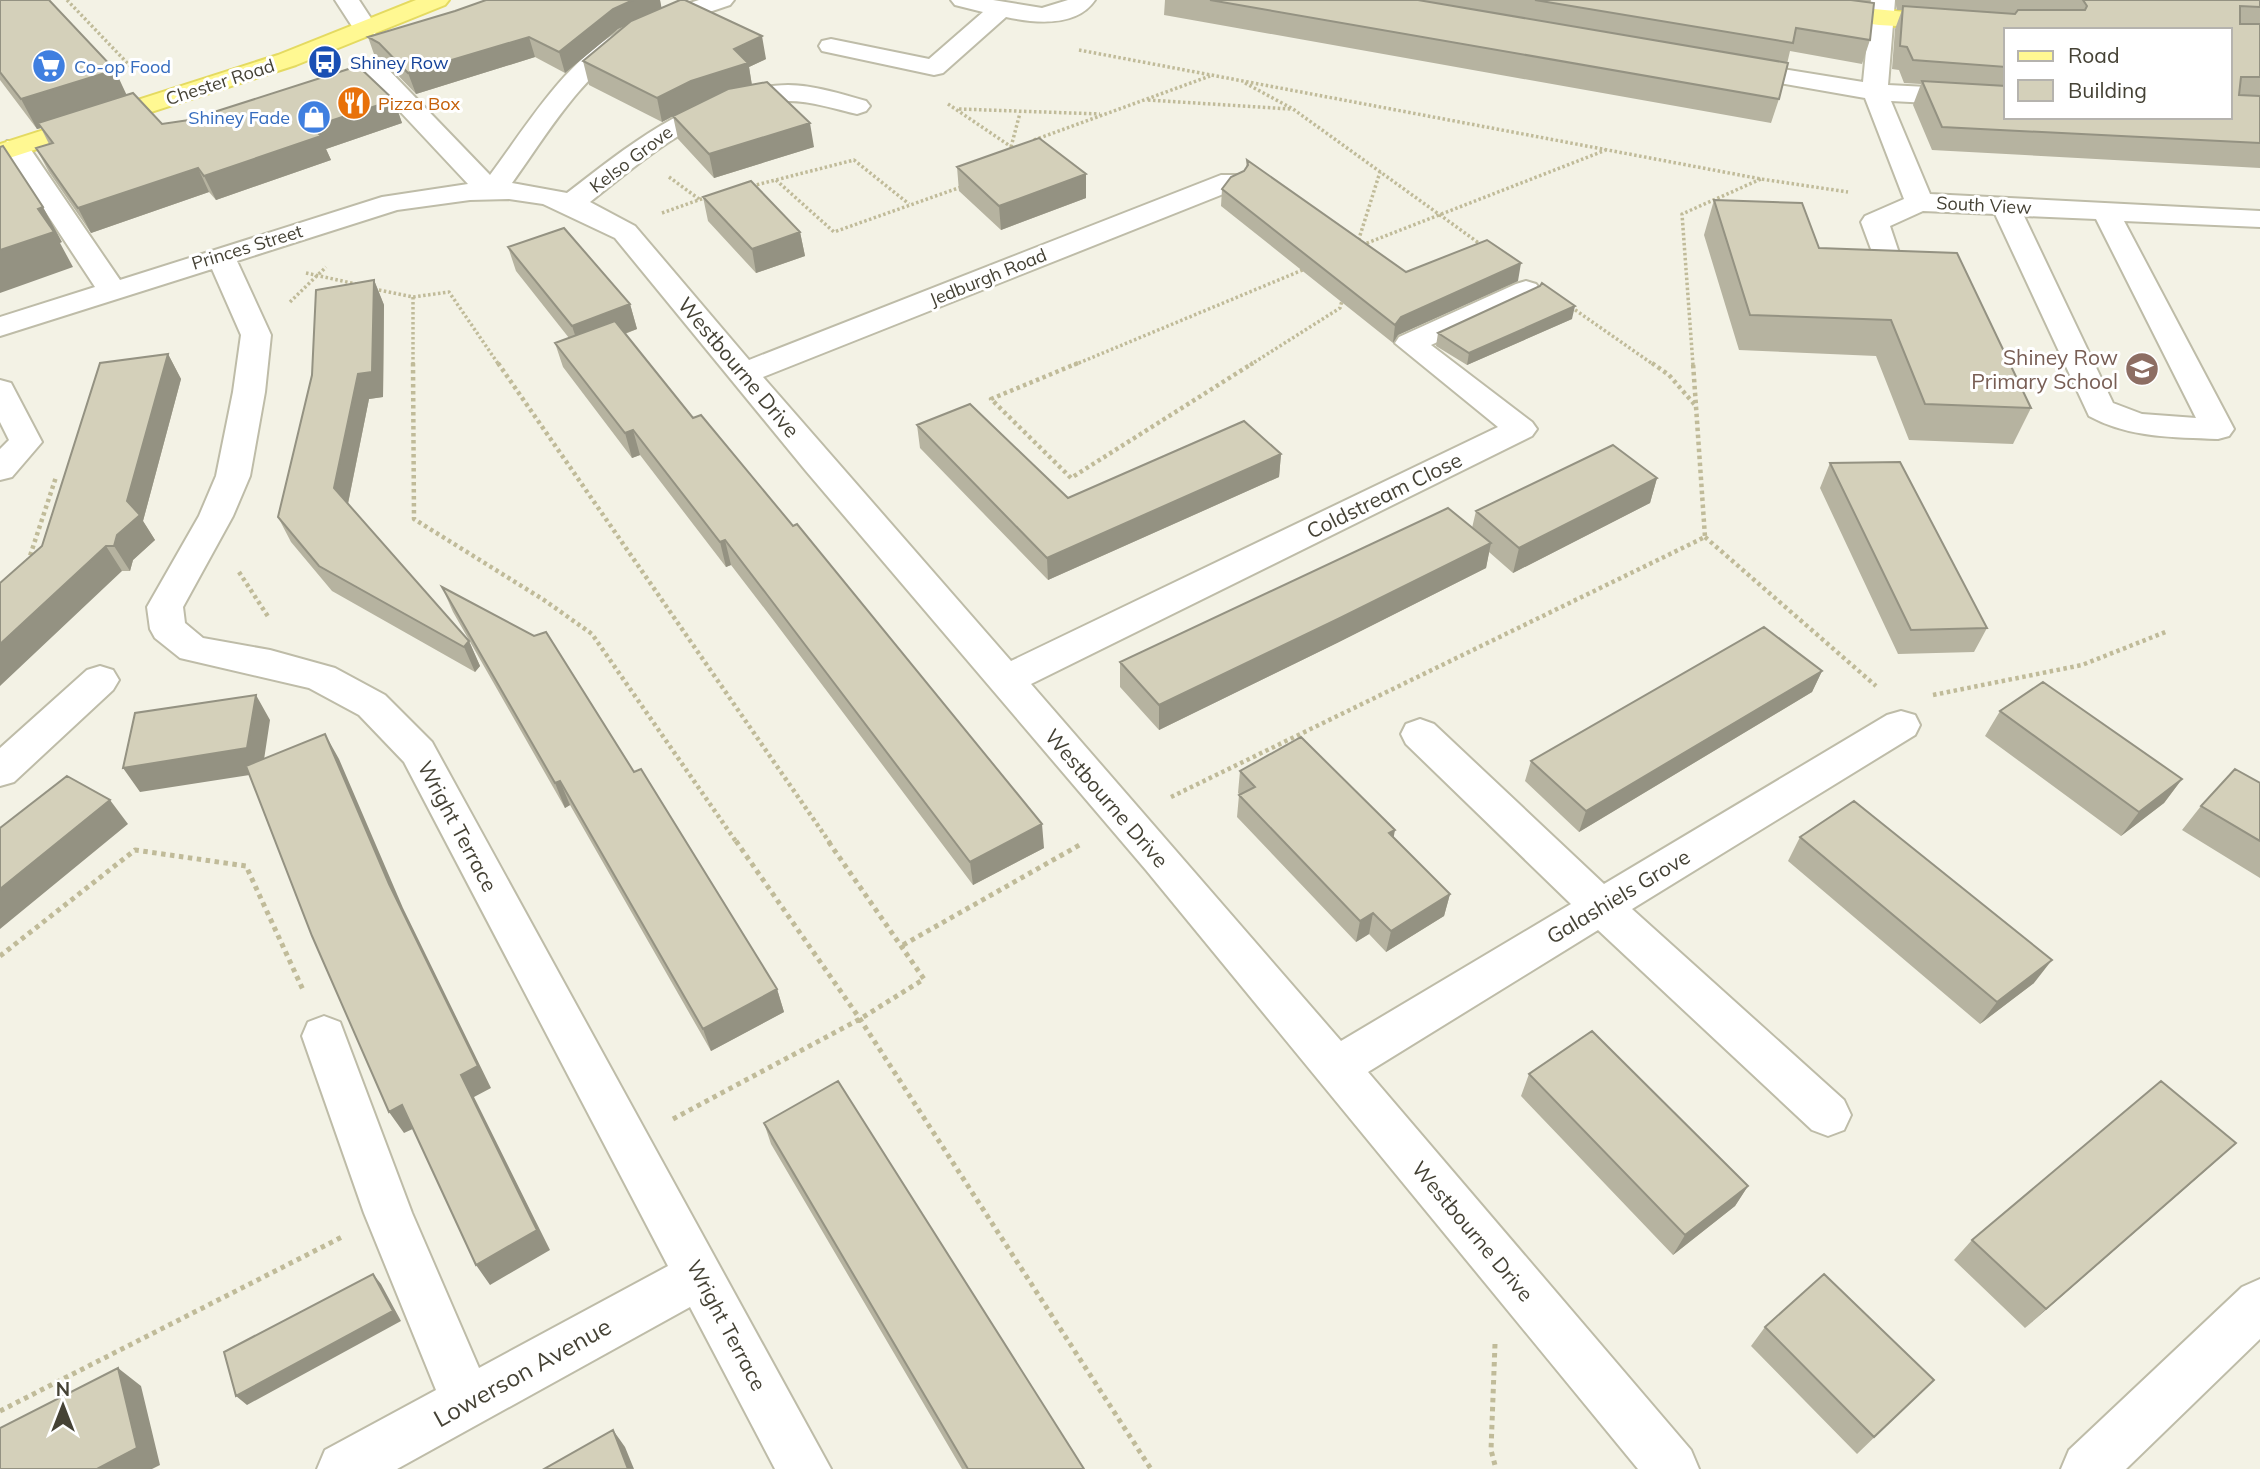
<svg xmlns="http://www.w3.org/2000/svg" width="2260" height="1469" viewBox="0 0 2260 1469" font-family="Mulish,sans-serif">
	<style>
		.lines { fill: none; stroke-linecap: round; stroke-linejoin: round }
		.minor-casing { stroke: #bebca8; stroke-width: 4 }
		.major-casing { stroke: #e4da61; stroke-width: 4 }
		.path-far2 { stroke: #c0bb99; stroke-width: 3.5; stroke-dasharray: 2.5 2.5; stroke-linecap: butt }
		.path-far1 { stroke: #c0bb99; stroke-width: 4.5; stroke-dasharray: 3.5 3.5; stroke-linecap: butt }
		.path { stroke: #c0bb99; stroke-width: 5; stroke-dasharray: 4.5 4.5; stroke-linecap: butt }
		.minor { fill: #fff; fill-rule: evenodd }
		.major { fill: #fff892; fill-rule: evenodd }
		.wall { fill: #b6b3a0; fill-rule: evenodd }
		.shaded-wall { fill: #949282 }
		.building { fill: #d4d0ba; stroke: #949282; stroke-width: 2 }
		.labels { text-anchor: middle; dominant-baseline: central; stroke-width: 6; stroke-linejoin: round; paint-order: stroke }
		.far-transit-label { font-size: 18px; fill: #164399; stroke: #fff; text-anchor: start }
		.far-shop-label { font-size: 18px; fill: #366cbe; stroke: #fff; text-anchor: start }
		.far-street-label { font-size: 18px; fill: #454235; stroke: #fff }
		.far-food-label { font-size: 18px; fill: #c56008; stroke: #fff; text-anchor: start }
		.education-label { font-size: 21px; fill: #785e54; stroke: #fff; text-anchor: end }
		.street-label { font-size: 21px; fill: #454235; stroke: #fff }
		.near-street-label { font-size: 24px; fill: #454235; stroke: #fff }
	</style>
	<rect width="100%" height="100%" fill="#f3f2e5"/>
	<g class="lines">
		<!-- minor casing -->
		<g class="minor-casing">
			<path id="minor" d="M 335,0 L 359,0 L 378,29 L 375,34 L 357,34 Z
				M 699,0 L 734,0 L 730,5 C 699,16 664,24 635,42 C 581,75 548,133 512,183 L 567,193 C 633,142 700,87 788,85 C 813,85 841,94 866,101 L 870,106 L 866,111 L 857,114 C 835,109 811,101 788,101 C 709,101 648,156 590,202 L 635,226 L 749,360 L 1221,175 L 1241,175 L 1245,181 L 1241,187 L 763,377 L 1011,661 L 1498,427 L 1395,343 L 1399,337 L 1516,284 L 1526,281 L 1536,284 L 1541,290 L 1536,296 L 1431,345 L 1532,422 L 1537,429 L 1532,436 L 1031,684 L 1341,1041 L 1571,904 L 1406,744 L 1401,734 L 1406,724 L 1420,719 L 1434,724 L 1604,884 L 1887,715 L 1901,711 L 1915,715 L 1920,725 L 1915,735 L 1632,909 L 1844,1100 L 1851,1115 L 1844,1130 L 1828,1136 L 1812,1130 L 1598,930 L 1368,1072 L 1691,1450 L 1699,1469 L 1638,1469 L 1146,870 L 806,471 L 615,238 L 543,204 L 509,199 L 470,200 L 397,210 L 237,261 L 271,335 L 265,392 L 250,476 L 233,516 L 183,607 L 185,623 L 203,638 L 270,650 L 335,668 L 385,695 L 432,742 L 831,1469 L 775,1469 L 690,1307 L 397,1469 L 317,1469 L 325,1450 L 436,1390 L 364,1213 L 302,1036 L 308,1022 L 324,1016 L 340,1022 L 412,1213 L 479,1368 L 668,1266 L 404,762 L 359,715 L 309,688 L 180,658 L 155,638 L 150,629 L 147,607 L 199,516 L 216,476 L 233,392 L 241,335 L 212,269 L 0,336 L 0,317 L 95,287 L 3,147 L 7,141 L 25,141 L 120,280 L 382,197 L 468,184 L 366,75 L 362,70 L 366,65 L 384,65 L 490,175 C 528,124 563,64 619,31 C 643,17 672,9 699,0 Z
				M 951,0 L 993,0 L 1042,8 L 1068,0 L 1095,0 C 1076,28 1034,23 1006,17 L 943,73 L 934,75 L 822,51 L 819,46 L 822,41 L 831,39 L 929,59 L 983,12 L 955,5 Z
				M 1871,0 L 1895,0 L 1888,85 L 2006,91 L 2006,107 L 1891,101 L 1930,194 L 2260,211 L 2260,227 L 2124,221 L 2234,429 L 2229,436 L 2218,439 C 2173,437 2129,438 2089,416 L 1995,214 L 1923,211 L 1890,226 L 1902,262 L 1898,268 L 1888,271 L 1878,268 L 1861,222 L 1865,216 L 1904,199 L 1865,98 L 1734,75 L 1725,73 L 1722,68 L 1725,63 L 1734,61 L 1863,82 ZM 2024,216 L 2096,219 L 2196,418 L 2142,414 L 2113,403 Z
				M 0,380 L 11,383 L 42,442 L 12,477 L 0,480 L 0,449 L 9,440 L 0,422 Z
				M 100,666 L 113,670 L 119,680 L 113,690 L 14,782 L 0,786 L 0,748 L 87,670 Z
				M 2260,1279 L 2260,1339 L 2126,1469 L 2061,1469 L 2069,1450 L 2242,1287 Z"/>
		</g>
		<!-- major casing -->
		<g class="major-casing">
			<path id="major" d="M 416,0 L 449,0 L 445,5 L 296,65 L 0,161 L 0,144 L 278,55 Z
				M 1734,0 C 1806,0 1877,11 1949,15 L 1958,17 L 1961,22 L 1958,27 L 1949,29 L 1879,25 L 1746,7 L 1738,5 Z"/>
		</g>
		<!-- path-far2 -->
		<path class="path-far2" d="M 67,0 L 132,68
			M 1079,50 L 1761,179 L 1848,192
			M 1245,83 L 1293,109 L 1483,246
			M 1148,100 L 1290,109
			M 948,104 L 1013,148
			M 959,109 L 1100,114
			M 1034,140 L 1210,76
			M 1011,147 L 1020,113
			M 669,177 L 699,199
			M 776,180 L 834,232 L 964,186
			M 752,186 L 854,160 L 909,204
			M 662,213 L 707,197
			M 1357,245 L 1380,172
			M 1362,245 L 1606,150
			M 306,273 L 356,284
			M 374,289 L 413,297 L 449,292 L 499,365
			M 413,297 L 413,365
			M 290,302 L 326,267
			M 1571,307 L 1654,365
			M 1074,365 L 1305,269
			M 1250,365 L 1340,308 L 1343,297
			M 1693,365 L 1682,214 L 1761,179"/>
		<!-- path-far1 -->
		<path class="path-far1" d="M 413,363 L 414,519 L 544,600 L 592,634 L 737,843
			M 498,363 L 830,843
			M 1078,363 L 991,399 L 1071,478 L 1253,363
			M 1652,363 L 1669,375 L 1695,405
			M 1705,537 L 1876,686
			M 28,562 L 56,477
			M 239,572 L 269,618
			M 1933,695 L 2082,665 L 2168,631
			M 1171,797 L 1705,537 L 1693,363"/>
		<!-- path -->
		<path class="path" d="M 736,841 L 860,1019 L 1151,1469
			M 903,945 L 1083,843
			M 0,956 L 135,850 L 246,866 L 304,992
			M 673,1119 L 860,1019 L 924,979 L 828,841
			M 1495,1344 L 1491,1450 L 1496,1469
			M 0,1411 L 342,1237"/>
		<!-- minor -->
		<use href="#minor" class="minor"/>
		<!-- major -->
		<use href="#major" class="major"/>
	</g>
	<!-- wall -->
	<path class="wall" d="M 0,0 L 127,95 L 162,124 L 394,100 L 402,123 L 326,149 L 331,160 L 216,200 L 209,192 L 91,233 L 49,172 L 36,148 L 49,144 L 41,128 L 37,129 L 0,80 Z
		M 486,0 L 660,0 L 661,8 L 766,59 L 749,67 L 752,85 L 814,147 L 714,178 L 678,139 L 673,116 L 662,122 L 589,85 L 583,61 L 627,25 L 618,29 L 565,73 L 535,57 L 416,94 L 386,63 L 375,57 L 368,37 L 455,11 Z
		M 1165,0 L 1870,0 L 1870,40 L 1862,64 L 1790,51 L 1779,99 L 1771,123 L 1164,15 Z
		M 1895,0 L 2260,0 L 2260,168 L 1932,150 L 1913,105 L 1921,84 L 1904,83 L 1899,70 L 1892,69 L 1895,29 L 1902,10 L 1897,10 ZM 2006,30 L 2230,30 L 2006,117 Z
		M 1247,160 L 1406,272 L 1518,281 L 1398,335 L 1393,343 L 1221,206 L 1222,189 L 1244,171 L 1246,168 Z
		M 957,167 L 1086,174 L 1086,198 L 1001,230 L 959,191 Z
		M 703,197 L 800,232 L 805,256 L 756,273 L 708,221 Z
		M 1714,200 L 1819,248 L 2031,408 L 2013,444 L 1909,440 L 1876,356 L 1739,350 L 1704,235 Z
		M 508,247 L 630,304 L 637,329 L 625,334 L 1044,848 L 973,885 L 774,621 L 731,565 L 726,567 L 640,455 L 632,458 L 563,367 L 555,343 L 569,338 L 516,271 Z
		M 374,280 L 384,305 L 383,397 L 369,399 L 348,504 L 469,641 L 480,666 L 475,672 L 332,591 L 291,542 L 278,517 Z
		M 1572,319 L 1467,365 L 1436,346 L 1438,333 Z
		M 168,354 L 181,379 L 143,521 L 155,540 L 133,560 L 130,571 L 122,571 L 42,546 Z
		M 917,425 L 1068,498 L 1281,454 L 1279,477 L 1048,580 L 920,448 Z
		M 1830,463 L 1987,628 L 1974,652 L 1898,654 L 1820,488 Z
		M 1657,478 L 1650,503 L 1513,573 L 1489,552 L 1486,568 L 1337,643 L 1159,730 L 1120,687 L 1120,662 L 1472,528 L 1476,511 Z
		M 442,587 L 634,772 L 777,989 L 784,1012 L 711,1051 L 570,805 L 565,808 L 453,612 Z
		M 1822,671 L 1812,692 L 1579,832 L 1525,781 L 1531,761 Z
		M 2000,711 L 2182,779 L 2164,803 L 2121,836 L 1985,736 Z
		M 1240,771 L 1393,838 L 1450,894 L 1444,916 L 1386,952 L 1369,934 L 1356,942 L 1237,817 L 1239,795 L 1240,795 L 1238,793 Z
		M 2260,783 L 2260,878 L 2182,830 L 2201,806 Z
		M 1800,837 L 2034,983 L 1980,1024 L 1788,861 Z
		M 1529,1074 L 1748,1186 L 1735,1206 L 1673,1255 L 1521,1096 Z
		M 764,1123 L 1084,1469 L 962,1469 L 771,1144 Z
		M 2236,1143 L 2025,1328 L 1954,1260 L 1972,1240 Z
		M 1765,1327 L 1934,1380 L 1857,1454 L 1751,1346 Z"/>
	<!-- shaded-wall -->
	<path class="shaded-wall" d="M 633,0 L 660,0 L 662,10 L 618,29 L 565,73 L 559,52 L 613,9 Z
		M 762,36 L 766,59 L 749,67 L 752,86 L 696,104 L 662,122 L 657,98 L 734,49 Z
		M 529,37 L 535,57 L 416,94 L 408,73 Z
		M 115,70 L 129,100 L 38,123 L 41,128 L 37,129 L 21,99 Z
		M 394,100 L 402,123 L 326,149 L 331,160 L 216,200 L 204,176 L 312,127 Z
		M 810,123 L 814,147 L 714,178 L 709,154 Z
		M 198,168 L 209,192 L 91,233 L 78,208 Z
		M 1086,174 L 1086,198 L 1001,230 L 999,206 Z
		M 43,207 L 62,242 L 60,243 L 73,267 L 0,293 L 0,250 L 38,209 Z
		M 800,232 L 805,256 L 756,273 L 752,249 Z
		M 1521,263 L 1518,281 L 1398,335 L 1393,343 L 1395,325 L 1401,317 Z
		M 374,280 L 384,305 L 383,397 L 369,399 L 346,513 L 334,488 Z
		M 630,304 L 637,329 L 580,350 L 572,326 Z
		M 1575,306 L 1572,319 L 1467,365 L 1469,353 Z
		M 168,354 L 181,379 L 143,521 L 155,540 L 133,560 L 130,571 L 114,546 Z
		M 633,430 L 640,455 L 632,458 L 625,433 Z
		M 1281,454 L 1279,477 L 1048,580 L 1047,558 Z
		M 1657,478 L 1650,503 L 1513,573 L 1519,548 Z
		M 725,540 L 731,565 L 726,567 L 720,542 Z
		M 1491,543 L 1486,568 L 1337,643 L 1159,730 L 1159,705 Z
		M 106,546 L 122,571 L 0,686 L 0,644 Z
		M 469,641 L 480,666 L 475,672 L 464,647 Z
		M 1822,671 L 1812,692 L 1579,832 L 1586,811 Z
		M 256,695 L 270,720 L 262,773 L 140,792 L 123,768 Z
		M 325,734 L 339,759 L 403,908 L 491,1088 L 474,1097 L 550,1250 L 490,1285 L 476,1265 L 389,884 Z
		M 2182,779 L 2164,803 L 2121,836 L 2139,812 Z
		M 560,781 L 570,805 L 565,808 L 555,783 Z
		M 110,800 L 128,824 L 0,929 L 0,889 Z
		M 1042,824 L 1044,848 L 973,885 L 970,862 Z
		M 1395,830 L 1391,851 L 1389,833 Z
		M 1450,894 L 1444,916 L 1386,952 L 1391,931 Z
		M 1373,913 L 1369,934 L 1356,942 L 1360,921 Z
		M 2052,960 L 2034,983 L 1980,1024 L 1997,1002 Z
		M 777,989 L 784,1012 L 711,1051 L 703,1029 Z
		M 402,1105 L 417,1127 L 404,1133 L 389,1112 Z
		M 2236,1143 L 2213,1164 L 2025,1328 L 2046,1309 Z
		M 1748,1186 L 1735,1206 L 1673,1255 L 1685,1235 Z
		M 373,1274 L 381,1284 L 401,1321 L 247,1405 L 236,1396 Z
		M 118,1368 L 141,1386 L 160,1465 L 152,1469 L 97,1469 Z
		M 613,1430 L 625,1447 L 634,1469 L 628,1469 Z"/>
	<!-- building -->
	<path class="building" d="M 0,0 L 49,0 L 115,70 L 21,99 L 0,72 Z
		M 486,0 L 633,0 L 613,9 L 559,52 L 529,37 L 408,73 L 379,43 L 368,37 L 455,11 Z
		M 680,0 L 685,0 L 762,36 L 734,49 L 748,63 L 691,81 L 657,98 L 583,61 L 631,21 Z
		M 1210,0 L 1418,0 L 1788,63 L 1779,99 Z
		M 1535,0 L 1851,0 L 1874,3 L 1870,40 L 1796,28 L 1793,43 Z
		M 2083,0 L 2260,0 L 2260,7 L 2240,6 L 2240,24 L 2260,24 L 2260,77 L 2241,77 L 2239,95 L 2260,96 L 2260,143 L 1942,127 L 1922,81 L 2006,86 L 2006,117 L 2230,117 L 2230,30 L 2006,30 L 2006,67 L 1913,60 L 1907,47 L 1900,46 L 1903,6 L 2015,14 L 2018,10 L 2085,10 L 2087,6 Z
		M 358,66 L 394,100 L 312,127 L 321,136 L 204,176 L 198,168 L 78,208 L 36,148 L 53,143 L 38,123 L 133,93 L 162,124 L 189,120 Z
		M 767,82 L 810,123 L 709,154 L 673,116 L 728,89 Z
		M 1039,138 L 1086,174 L 999,206 L 957,167 Z
		M 3,146 L 43,207 L 38,209 L 54,232 L 0,250 L 0,147 Z
		M 1247,160 L 1406,272 L 1487,240 L 1521,263 L 1401,317 L 1395,325 L 1222,189 L 1231,177 L 1244,171 L 1248,165 Z
		M 751,181 L 800,232 L 752,249 L 703,197 Z
		M 1714,200 L 1802,203 L 1819,248 L 1957,253 L 2031,408 L 1925,404 L 1891,320 L 1750,315 Z
		M 564,228 L 630,304 L 572,326 L 508,247 Z
		M 374,280 L 372,372 L 358,374 L 334,488 L 469,641 L 464,647 L 319,566 L 278,517 L 312,375 L 316,290 Z
		M 1542,283 L 1575,306 L 1469,353 L 1438,333 L 1540,286 Z
		M 615,321 L 693,418 L 701,415 L 793,526 L 797,524 L 1042,824 L 970,862 L 768,596 L 725,540 L 720,542 L 633,430 L 625,433 L 555,343 Z
		M 168,354 L 127,501 L 140,515 L 117,535 L 114,546 L 106,546 L 0,644 L 0,583 L 42,546 L 100,363 Z
		M 970,404 L 1068,498 L 1244,421 L 1281,454 L 1047,558 L 917,425 Z
		M 1613,445 L 1657,478 L 1519,548 L 1476,511 Z
		M 1900,462 L 1987,628 L 1911,630 L 1830,463 Z
		M 1448,508 L 1491,543 L 1340,618 L 1159,705 L 1120,662 Z
		M 442,587 L 534,636 L 546,632 L 634,772 L 641,769 L 777,989 L 703,1029 L 560,781 L 555,783 Z
		M 1764,627 L 1822,671 L 1586,811 L 1531,761 Z
		M 2043,682 L 2182,779 L 2139,812 L 2000,711 Z
		M 256,695 L 247,748 L 123,768 L 135,713 Z
		M 325,734 L 389,884 L 478,1066 L 461,1075 L 537,1230 L 476,1265 L 402,1105 L 389,1112 L 312,936 L 246,766 Z
		M 1301,737 L 1395,830 L 1389,833 L 1450,894 L 1391,931 L 1373,913 L 1360,921 L 1239,795 L 1255,787 L 1240,771 Z
		M 2235,769 L 2260,783 L 2260,841 L 2201,806 Z
		M 67,776 L 110,800 L 0,889 L 0,828 Z
		M 1854,801 L 2052,960 L 1997,1002 L 1800,837 Z
		M 1592,1031 L 1748,1186 L 1685,1235 L 1529,1074 Z
		M 838,1081 L 1084,1469 L 968,1469 L 764,1123 Z
		M 2161,1081 L 2236,1143 L 2046,1309 L 1972,1240 Z
		M 373,1274 L 393,1311 L 236,1396 L 224,1352 Z
		M 1824,1274 L 1934,1380 L 1874,1437 L 1765,1327 Z
		M 118,1368 L 137,1448 L 97,1469 L 0,1469 L 0,1428 Z
		M 613,1430 L 628,1469 L 544,1469 Z"/>
	<!-- icons -->
	<defs>
		<g id="bus-disc" transform="scale(1.75)"><circle r="9.5" fill="#1a4fb4" stroke="#fff"/><path d="M-5-6H5V4H4V6H2V4H-2V6H-4V4H-5ZM-3.5-4V0h7V-4ZM-3.5 1.2v1.5H-2V1.2ZM2 1.2v1.5H3.5V1.2Z" fill="#fff"/></g>
		<g id="supermarket-disc" transform="scale(1.75)"><circle r="9.5" fill="#3f7fe0" stroke="#fff"/><path d="M-6-5.5h2.5l.6 2H6L4.5 2H-2.5L-4.4-4H-6ZM-1.5 3.2a1.3 1.3 0 1 0 .1 0ZM3 3.2a1.3 1.3 0 1 0 .1 0Z" fill="#fff"/></g>
		<g id="restaurant-disc" transform="scale(1.75)"><circle r="9.5" fill="#e8710a" stroke="#fff"/><path d="M-5-6h1v4h1v-4h1v4h1v-4h1v5L-1.5 .5V6h-2V.5L-5-1ZM5-6V6H3V1.5H1.5Q1.5-4 5-6Z" fill="#fff"/></g>
		<g id="shop-disc" transform="scale(1.75)"><circle r="9.5" fill="#3f7fe0" stroke="#fff"/><path d="M-5-2.5h2.3a2.7 3.5 0 0 1 5.4 0H5L5.5 6h-11ZM-1.5-2.5h3a1.5 2.3 0 0 0-3 0Z" fill="#fff"/></g>
		<g id="school-disc" transform="scale(1.75)"><circle r="9.5" fill="#8d6e63" stroke="#fff"/><path d="M0-5L7-2L0 1L-7-2ZM-4 1L0 2.5L4 1V4Q0 6-4 4Z" fill="#fff"/></g>
	</defs>
	<g fill-rule="evenodd">
		<use href="#bus-disc" x="325" y="62"/>
		<use href="#supermarket-disc" x="49" y="66"/>
		<use href="#restaurant-disc" x="354" y="103"/>
		<use href="#shop-disc" x="314" y="117"/>
		<use href="#school-disc" x="2142" y="369"/>
	</g>
	<g class="labels">
		<!-- far-transit labels -->
		<g class="far-transit-label">
			<text x="350" y="62">Shiney Row</text>
		</g>
		<!-- far-shop labels -->
		<g class="far-shop-label">
			<text x="74" y="66">Co-op Food</text>
			<text x="290" y="117" text-anchor="end">Shiney Fade</text>
		</g>
		<!-- far-street labels -->
		<g class="far-street-label">
			<text transform="translate(220 82) rotate(-18)">Chester Road</text>
			<text transform="translate(631 159) rotate(-37)">Kelso Grove</text>
			<text transform="translate(1984 205) rotate(3)">South View</text>
			<text transform="translate(247 247) rotate(-17)">Princes Street</text>
			<text transform="translate(988 277) rotate(-22)">Jedburgh Road</text>
		</g>
		<!-- far-food labels -->
		<g class="far-food-label">
			<text x="378" y="103">Pizza Box</text>
		</g>
		<!-- education labels -->
		<g class="education-label">
			<text x="2118" y="357">Shiney Row<tspan x="2118" dy="24">Primary School</tspan></text>
		</g>
		<!-- street labels -->
		<g class="street-label">
			<text transform="translate(739 367) rotate(50)">Westbourne Drive</text>
			<text transform="translate(1384 495) rotate(-26)">Coldstream Close</text>
			<text transform="translate(1107 798) rotate(49)">Westbourne Drive</text>
			<text transform="translate(458 826) rotate(62)">Wright Terrace</text>
			<text transform="translate(1618 896) rotate(-31)">Galashiels Grove</text>
			<text transform="translate(1473 1231) rotate(50)">Westbourne Drive</text>
			<text transform="translate(727 1325) rotate(62)">Wright Terrace</text>
		</g>
		<!-- near-street labels -->
		<g class="near-street-label">
			<text transform="translate(522 1372) rotate(-29)">Lowerson Avenue</text>
		</g>
	</g>
	<!-- legend -->
	<rect x="2004" y="28" width="228" height="91" fill="#ffffff" stroke="#b5b3ae" stroke-width="2"/>
	<rect x="2018" y="51" width="35" height="10" fill="#fff892" stroke="#b5b3ae" stroke-width="2"/>
	<text x="2068" y="63" font-size="21" fill="#454235">Road</text>
	<rect x="2018" y="80" width="35" height="21" fill="#d4d0ba" stroke="#b5b3ae" stroke-width="2"/>
	<text x="2068" y="98" font-size="21" fill="#454235">Building</text>
	<!-- north arrow -->
	<g transform="translate(63 1406)" stroke="#ffffff" stroke-width="5" paint-order="stroke">
	<path d="M0-5L12 26L0 18L-12 26Z" fill="#454235"/>
	<text y="-10" font-size="19" font-weight="bold" text-anchor="middle" fill="#454235">N</text>
	</g>
</svg>
